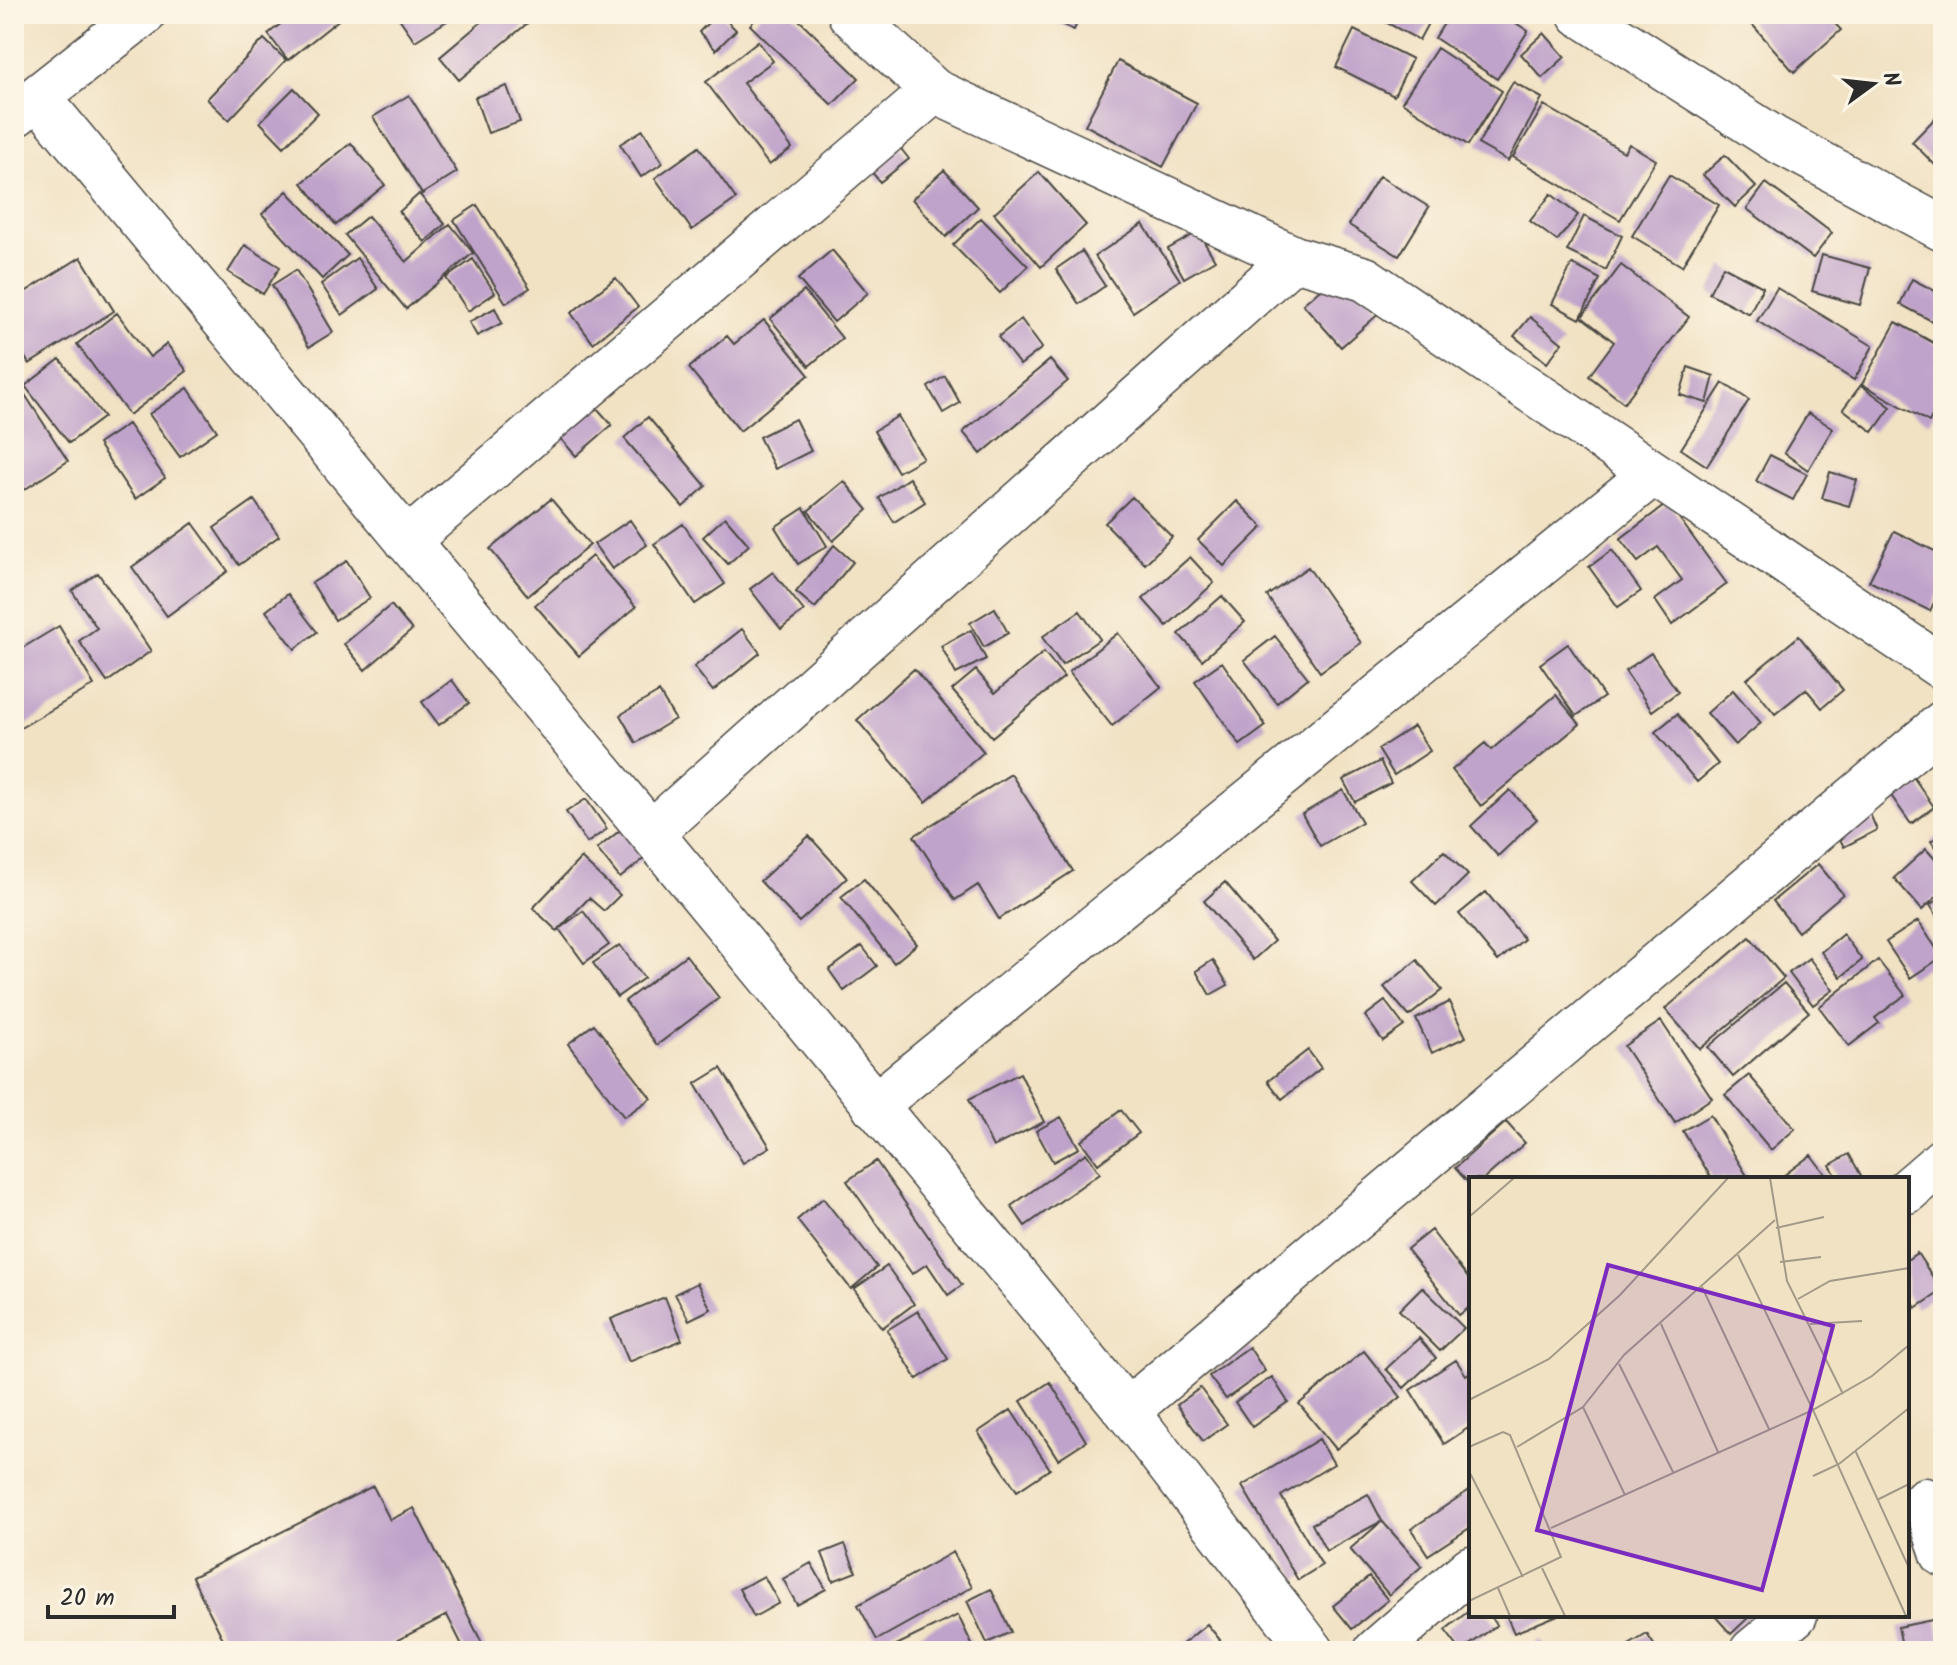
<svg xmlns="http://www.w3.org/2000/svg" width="1957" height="1665" viewBox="0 0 1957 1665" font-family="Kalam,sans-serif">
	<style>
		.building { fill: #c0a3ca }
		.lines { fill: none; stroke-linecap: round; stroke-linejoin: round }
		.minor-casing { stroke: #494642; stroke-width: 47 }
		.minor { stroke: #fff; stroke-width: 44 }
		.inset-road { fill: none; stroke: #a29987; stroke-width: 2 }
		.view { fill: #7b2cbf; fill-opacity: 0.15; stroke: #7b2cbf; stroke-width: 4 }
		.inset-edge { fill: none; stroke: #2b2b2b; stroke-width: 4 }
	</style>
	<rect width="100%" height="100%" fill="#fcf5e5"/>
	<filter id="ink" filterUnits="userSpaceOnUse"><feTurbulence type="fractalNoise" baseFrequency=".0125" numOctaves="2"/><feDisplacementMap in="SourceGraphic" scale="16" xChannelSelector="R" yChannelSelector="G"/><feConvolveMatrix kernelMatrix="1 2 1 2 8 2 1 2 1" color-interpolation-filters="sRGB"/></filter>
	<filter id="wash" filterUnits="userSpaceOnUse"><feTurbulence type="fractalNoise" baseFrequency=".006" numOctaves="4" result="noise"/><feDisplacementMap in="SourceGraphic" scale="32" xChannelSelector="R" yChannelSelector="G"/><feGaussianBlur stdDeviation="1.8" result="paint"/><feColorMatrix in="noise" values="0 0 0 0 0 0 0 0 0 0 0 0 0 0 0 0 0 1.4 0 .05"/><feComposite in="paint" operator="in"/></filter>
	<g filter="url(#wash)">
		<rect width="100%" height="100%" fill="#f1e2c4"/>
		<g id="blocks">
			<!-- building -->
			<path class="building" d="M 293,14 L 346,14 L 288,60 L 268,34 Z
				M 406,14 L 447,14 L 450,19 L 415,41 L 399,18 Z
				M 491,14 L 522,14 L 529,22 L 459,80 L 440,57 Z
				M 717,14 L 720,14 L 736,30 L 716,50 L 699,32 Z
				M 760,14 L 793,14 L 859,78 L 832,105 L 750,25 Z
				M 1053,14 L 1081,14 L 1074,30 L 1051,20 Z
				M 1377,14 L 1433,14 L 1419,40 L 1376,17 Z
				M 1450,14 L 1502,14 L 1528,31 L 1497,79 L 1435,38 Z
				M 1759,14 L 1826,14 L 1841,30 L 1794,72 L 1750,22 Z
				M 1354,30 L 1412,59 L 1394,96 L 1336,67 Z
				M 1544,33 L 1565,57 L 1542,78 L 1521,54 Z
				M 264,39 L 286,60 L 229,120 L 207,99 Z
				M 758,41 L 773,61 L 743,83 L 792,148 L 769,165 L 706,82 Z
				M 1437,48 L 1502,91 L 1468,145 L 1402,102 Z
				M 1118,61 L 1197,103 L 1163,167 L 1085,125 Z
				M 1513,82 L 1542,98 L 1508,161 L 1478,144 Z
				M 507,86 L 520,122 L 488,133 L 475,97 Z
				M 294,88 L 318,113 L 284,147 L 260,122 Z
				M 409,95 L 457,172 L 422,194 L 373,117 Z
				M 1544,105 L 1624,152 L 1629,144 L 1656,160 L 1620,220 L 1513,157 Z
				M 1943,110 L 1943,173 L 1912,142 Z
				M 643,130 L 663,163 L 641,177 L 620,144 Z
				M 891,136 L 909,159 L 880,182 L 861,159 Z
				M 351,143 L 385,185 L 336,225 L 302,183 Z
				M 699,147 L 736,199 L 692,230 L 655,178 Z
				M 1725,155 L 1756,187 L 1735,207 L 1703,175 Z
				M 944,170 L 978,207 L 946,237 L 912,199 Z
				M 1039,172 L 1086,225 L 1041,267 L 994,213 Z
				M 1669,175 L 1719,205 L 1682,266 L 1632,236 Z
				M 1379,176 L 1429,207 L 1399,256 L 1349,225 Z
				M 1766,183 L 1832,233 L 1813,258 L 1747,209 Z
				M 287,191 L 348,255 L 322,279 L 262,214 Z
				M 419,194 L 445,224 L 425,242 L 399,212 Z
				M 1551,194 L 1578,215 L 1557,241 L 1530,221 Z
				M 477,205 L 530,288 L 506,303 L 454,220 Z
				M 368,216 L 406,262 L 450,224 L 473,253 L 406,309 L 345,235 Z
				M 1584,216 L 1622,236 L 1606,270 L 1567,251 Z
				M 981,218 L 1028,266 L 1000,293 L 953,245 Z
				M 1143,224 L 1180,280 L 1133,312 L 1095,256 Z
				M 1198,232 L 1215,260 L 1184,278 L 1168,249 Z
				M 245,245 L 280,267 L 263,294 L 228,272 Z
				M 832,250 L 868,293 L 834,322 L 798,279 Z
				M 1082,251 L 1105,286 L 1079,304 L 1056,269 Z
				M 1822,255 L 1870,268 L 1860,305 L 1812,291 Z
				M 81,257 L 114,311 L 29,364 L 14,339 L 14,299 Z
				M 357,258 L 378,289 L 342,315 L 321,284 Z
				M 473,259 L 495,293 L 468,311 L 446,278 Z
				M 1572,264 L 1600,279 L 1580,319 L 1552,304 Z
				M 1621,265 L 1689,317 L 1624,403 L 1589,376 L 1614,342 L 1582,317 Z
				M 1723,266 L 1763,287 L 1749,314 L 1709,293 Z
				M 1344,268 L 1382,311 L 1341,347 L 1303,304 Z
				M 296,270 L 333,332 L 309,347 L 272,285 Z
				M 616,278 L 638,307 L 593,343 L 571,313 Z
				M 1912,279 L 1943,295 L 1943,327 L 1900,304 Z
				M 1777,288 L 1873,346 L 1854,380 L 1757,321 Z
				M 804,291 L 842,338 L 809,366 L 770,319 Z
				M 495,308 L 502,323 L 477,336 L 469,322 Z
				M 117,313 L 150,357 L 167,344 L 187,371 L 129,415 L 77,344 Z
				M 1530,317 L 1562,343 L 1547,363 L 1514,336 Z
				M 1021,319 L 1042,348 L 1020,365 L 998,337 Z
				M 764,320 L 809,375 L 740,431 L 689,368 L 727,336 L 734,344 Z
				M 1896,322 L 1943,348 L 1943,396 L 1929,422 L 1862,384 Z
				M 60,359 L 104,417 L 69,443 L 25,386 Z
				M 1050,360 L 1068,381 L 981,454 L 963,432 Z
				M 1688,367 L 1714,376 L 1707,403 L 1680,395 Z
				M 945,376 L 960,403 L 943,413 L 928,387 Z
				M 1723,383 L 1749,400 L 1707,466 L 1681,449 Z
				M 1861,385 L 1891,407 L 1873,432 L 1843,409 Z
				M 188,388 L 217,431 L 180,457 L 149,414 Z
				M 22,390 L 68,461 L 15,496 L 14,395 Z
				M 596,407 L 612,425 L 576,456 L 560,438 Z
				M 1808,413 L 1833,428 L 1808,470 L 1784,453 Z
				M 898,416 L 923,458 L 898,472 L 874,431 Z
				M 648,417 L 706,486 L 683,507 L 624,438 Z
				M 795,419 L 811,451 L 775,469 L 759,437 Z
				M 128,424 L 165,478 L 135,499 L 98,444 Z
				M 1770,455 L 1807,474 L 1793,500 L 1756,481 Z
				M 1830,472 L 1857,480 L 1849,506 L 1822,498 Z
				M 909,478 L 925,502 L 894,522 L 879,498 Z
				M 844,481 L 868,510 L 833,541 L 808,511 Z
				M 1132,497 L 1172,537 L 1145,564 L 1105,523 Z
				M 551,499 L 590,545 L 528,596 L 490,549 Z
				M 254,500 L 279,536 L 239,565 L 214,528 Z
				M 1237,501 L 1263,527 L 1224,566 L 1198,540 Z
				M 1668,503 L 1727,584 L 1672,625 L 1655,600 L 1682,580 L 1658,547 L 1638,562 L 1620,539 Z
				M 804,508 L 827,546 L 798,564 L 775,527 Z
				M 725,517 L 749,545 L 728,564 L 703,537 Z
				M 630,520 L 647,545 L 612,569 L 594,544 Z
				M 193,523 L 228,571 L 167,616 L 132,567 Z
				M 683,524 L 725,584 L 695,604 L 654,544 Z
				M 1894,531 L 1943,555 L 1943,584 L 1930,611 L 1869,581 Z
				M 834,545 L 853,562 L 815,608 L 796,592 Z
				M 1612,550 L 1641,591 L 1618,607 L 1589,567 Z
				M 592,556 L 636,607 L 579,656 L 535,605 Z
				M 1190,557 L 1214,583 L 1167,626 L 1143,599 Z
				M 347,561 L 370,598 L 335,620 L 312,583 Z
				M 1308,567 L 1361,643 L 1320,672 L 1267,596 Z
				M 773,572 L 804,611 L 781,629 L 750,589 Z
				M 98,573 L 151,651 L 107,682 L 79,641 L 97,628 L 72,591 Z
				M 288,594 L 317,632 L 295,649 L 266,611 Z
				M 1222,596 L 1245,622 L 1202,660 L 1179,634 Z
				M 391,605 L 412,630 L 365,670 L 344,644 Z
				M 995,608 L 1008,633 L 984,647 L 970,623 Z
				M 1080,611 L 1100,639 L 1062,665 L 1042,637 Z
				M 59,626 L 94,685 L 17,730 L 14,725 L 14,653 Z
				M 742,629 L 760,653 L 713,691 L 694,667 Z
				M 971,630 L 986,659 L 956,674 L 941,646 Z
				M 1118,633 L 1161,687 L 1112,726 L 1069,672 Z
				M 1275,636 L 1308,678 L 1277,703 L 1244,660 Z
				M 1799,636 L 1843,690 L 1822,708 L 1806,689 L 1775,714 L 1747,679 Z
				M 1568,644 L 1604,697 L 1576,716 L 1540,664 Z
				M 1044,652 L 1064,677 L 992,737 L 952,690 L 976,670 L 995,693 Z
				M 1651,653 L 1678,692 L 1652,711 L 1625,671 Z
				M 1222,662 L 1266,726 L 1240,745 L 1195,681 Z
				M 914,669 L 984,752 L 926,802 L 857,720 Z
				M 452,680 L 469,703 L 439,725 L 422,702 Z
				M 1733,690 L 1761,723 L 1735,745 L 1707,713 Z
				M 659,692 L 675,719 L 636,743 L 620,715 Z
				M 1556,695 L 1580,724 L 1481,806 L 1452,770 L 1485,743 L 1491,750 Z
				M 1677,714 L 1718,764 L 1697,782 L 1655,732 Z
				M 1414,726 L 1430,751 L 1394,775 L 1378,749 Z
				M 1380,761 L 1391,783 L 1355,802 L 1343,780 Z
				M 1907,768 L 1934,807 L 1911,824 L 1883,784 Z
				M 1011,774 L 1073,871 L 999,919 L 978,885 L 955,900 L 914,836 Z
				M 1343,790 L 1362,822 L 1320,846 L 1302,814 Z
				M 1510,790 L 1537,819 L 1498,856 L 1471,826 Z
				M 586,799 L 607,829 L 587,843 L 566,812 Z
				M 1866,805 L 1877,830 L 1844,847 L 1831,822 Z
				M 623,828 L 646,857 L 620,878 L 597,849 Z
				M 1943,833 L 1943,860 L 1931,841 Z
				M 809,836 L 847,878 L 799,922 L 760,881 Z
				M 1926,849 L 1943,868 L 1943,891 L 1922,910 L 1894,878 Z
				M 1444,851 L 1468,875 L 1436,906 L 1412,881 Z
				M 581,858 L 620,895 L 604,911 L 589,898 L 559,929 L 583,911 L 609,945 L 584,963 L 559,929 L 557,931 L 533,908 Z
				M 1818,864 L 1843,894 L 1798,932 L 1773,901 Z
				M 864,879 L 917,944 L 894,963 L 841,897 Z
				M 1225,882 L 1274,941 L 1253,960 L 1204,901 Z
				M 1486,892 L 1524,939 L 1498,961 L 1459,914 Z
				M 1943,897 L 1943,925 L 1930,905 Z
				M 1918,921 L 1942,957 L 1910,978 L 1886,942 Z
				M 1843,934 L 1862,960 L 1841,977 L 1821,952 Z
				M 1750,937 L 1784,978 L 1700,1049 L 1665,1009 Z
				M 620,945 L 644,978 L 617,997 L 593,963 Z
				M 862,946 L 877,966 L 844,991 L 829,970 Z
				M 686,955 L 719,998 L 657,1045 L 625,1001 Z
				M 1809,958 L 1833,990 L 1813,1005 L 1789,973 Z
				M 1213,960 L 1228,985 L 1210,995 L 1196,971 Z
				M 1417,960 L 1442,990 L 1409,1016 L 1384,987 Z
				M 1878,960 L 1905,995 L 1875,1018 L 1879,1023 L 1849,1046 L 1819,1007 Z
				M 1784,983 L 1809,1012 L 1733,1077 L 1708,1047 Z
				M 1385,1001 L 1404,1026 L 1383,1041 L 1365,1016 Z
				M 1449,1002 L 1466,1037 L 1432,1053 L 1416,1019 Z
				M 1661,1021 L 1712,1098 L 1675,1123 L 1624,1046 Z
				M 594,1024 L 651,1098 L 624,1117 L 568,1044 Z
				M 1308,1050 L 1321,1068 L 1282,1099 L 1268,1081 Z
				M 721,1068 L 770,1147 L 743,1163 L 695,1084 Z
				M 1020,1073 L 1044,1122 L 993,1147 L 969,1099 Z
				M 1749,1075 L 1795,1129 L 1771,1150 L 1725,1095 Z
				M 1121,1110 L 1139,1133 L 1098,1164 L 1081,1141 Z
				M 1710,1115 L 1749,1179 L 1712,1179 L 1683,1131 Z
				M 1061,1117 L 1079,1148 L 1053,1162 L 1036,1131 Z
				M 1506,1122 L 1525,1143 L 1484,1179 L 1471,1179 L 1471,1186 L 1455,1168 Z
				M 1086,1153 L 1100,1173 L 1025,1226 L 1011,1206 Z
				M 1849,1154 L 1863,1179 L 1838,1179 L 1830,1165 Z
				M 1811,1155 L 1829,1179 L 1779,1179 Z
				M 876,1161 L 962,1285 L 948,1295 L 927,1264 L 912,1274 L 847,1181 Z
				M 823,1198 L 877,1267 L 851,1289 L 797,1220 Z
				M 1431,1230 L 1471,1282 L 1471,1306 L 1459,1315 L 1407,1249 Z
				M 1917,1253 L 1942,1291 L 1916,1308 L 1907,1294 L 1907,1260 Z
				M 887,1266 L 914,1304 L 882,1328 L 854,1289 Z
				M 697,1283 L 711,1309 L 689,1320 L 675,1294 Z
				M 1422,1287 L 1464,1328 L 1440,1351 L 1399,1310 Z
				M 665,1297 L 682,1340 L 629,1362 L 611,1319 Z
				M 918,1311 L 948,1359 L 917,1379 L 887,1330 Z
				M 1419,1338 L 1436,1358 L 1404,1388 L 1386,1369 Z
				M 1249,1347 L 1265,1371 L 1226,1399 L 1209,1376 Z
				M 1364,1351 L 1401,1397 L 1336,1449 L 1299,1404 Z
				M 1456,1360 L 1466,1375 L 1471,1372 L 1471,1426 L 1444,1444 L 1410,1390 Z
				M 1272,1377 L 1288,1402 L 1252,1427 L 1235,1402 Z
				M 1050,1382 L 1086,1441 L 1058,1459 L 1021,1401 Z
				M 1200,1388 L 1227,1424 L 1203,1441 L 1177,1405 Z
				M 1011,1410 L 1050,1469 L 1017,1491 L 978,1432 Z
				M 1319,1439 L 1334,1464 L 1281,1496 L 1322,1565 L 1298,1580 L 1242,1486 Z
				M 373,1486 L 390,1520 L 414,1508 L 486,1651 L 465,1651 L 447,1615 L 376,1651 L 229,1651 L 192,1577 Z
				M 1471,1489 L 1471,1527 L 1428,1555 L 1411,1529 Z
				M 1368,1494 L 1382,1521 L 1326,1551 L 1312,1524 Z
				M 1382,1521 L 1422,1566 L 1389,1595 L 1350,1549 Z
				M 845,1544 L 856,1572 L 833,1581 L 822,1553 Z
				M 953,1552 L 972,1587 L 877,1640 L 858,1605 Z
				M 811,1563 L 826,1589 L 797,1605 L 783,1579 Z
				M 764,1576 L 779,1603 L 754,1617 L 739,1589 Z
				M 1369,1577 L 1388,1600 L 1352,1629 L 1333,1606 Z
				M 991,1589 L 1011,1632 L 987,1643 L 967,1601 Z
				M 1471,1609 L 1471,1615 L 1489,1615 L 1497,1625 L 1461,1651 L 1445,1630 Z
				M 958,1615 L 975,1651 L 884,1651 Z
				M 1506,1615 L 1558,1615 L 1514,1633 Z
				M 1714,1615 L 1751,1615 L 1731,1634 Z
				M 1937,1619 L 1943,1651 L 1903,1651 L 1898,1627 Z
				M 1207,1624 L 1229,1651 L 1174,1651 Z
				M 1647,1634 L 1658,1651 L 1619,1651 Z
				M 1540,1640 L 1550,1651 L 1528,1651 Z"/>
		</g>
	</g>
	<g filter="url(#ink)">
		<use href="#blocks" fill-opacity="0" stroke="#494642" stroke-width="2"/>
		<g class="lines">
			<!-- minor casing -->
			<g class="minor-casing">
				<path id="minor" d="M 850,14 L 934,91 L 1294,258 L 1365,279 L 1943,668
					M 1580,14 L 1775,139 L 1943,229
					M 38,97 L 651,833 L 1127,1411 L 1312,1651
					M 16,114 L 143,14
					M 407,541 L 934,91
					M 651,833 L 1294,258
					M 874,1106 L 1652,474
					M 1907,1191 L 1943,1160
					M 1127,1411 L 1943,723
					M 1925,1500 L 1943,1554
					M 1376,1651 L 1471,1568
					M 1752,1651 L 1795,1615"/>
			</g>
			<!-- minor -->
			<use href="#minor" class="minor"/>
		</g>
	</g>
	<!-- overview -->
	<g transform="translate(1469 1177)">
		<rect width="440" height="440" fill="#f1e2c4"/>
		<path class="inset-road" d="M 301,1 L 318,104 L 374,217M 0,40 L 45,1M 307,51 L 355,40M 311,85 L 352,80M 233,110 L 300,252M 329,122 L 361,104 L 440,91M 192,147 L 249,275M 341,147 L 393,144M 150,187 L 204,295M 0,223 L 80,182 L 151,118 L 259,1M 114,230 L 156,318M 0,270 L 34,255 L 41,258 L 92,380 L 0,424M 48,270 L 114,230 L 155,178 L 306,43M 386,273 L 440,391M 0,294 L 54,400M 344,299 L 370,287 L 440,231M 408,323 L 440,307M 82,351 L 344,233 L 269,78M 73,391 L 96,439M 29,411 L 41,439M 437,439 L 344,233 L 403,199 L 440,168"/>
		<path class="view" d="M 139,88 L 364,149 L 293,413 L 68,353 Z"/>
		<rect width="440" height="440" class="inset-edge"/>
	</g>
	<!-- margin -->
	<rect width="1957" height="1665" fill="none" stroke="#fcf5e5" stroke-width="48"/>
	<!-- north arrow -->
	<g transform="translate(1873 84) rotate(75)" stroke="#fcf5e5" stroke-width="6" paint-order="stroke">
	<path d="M0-6L14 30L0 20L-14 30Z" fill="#2b2b2b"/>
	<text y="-12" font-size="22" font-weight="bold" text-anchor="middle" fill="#2b2b2b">N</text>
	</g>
	<!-- scale -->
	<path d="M48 1605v12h126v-12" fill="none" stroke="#2b2b2b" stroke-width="4"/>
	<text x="60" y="1605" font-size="24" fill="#2b2b2b" stroke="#fcf5e5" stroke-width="6" paint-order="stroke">20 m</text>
</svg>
